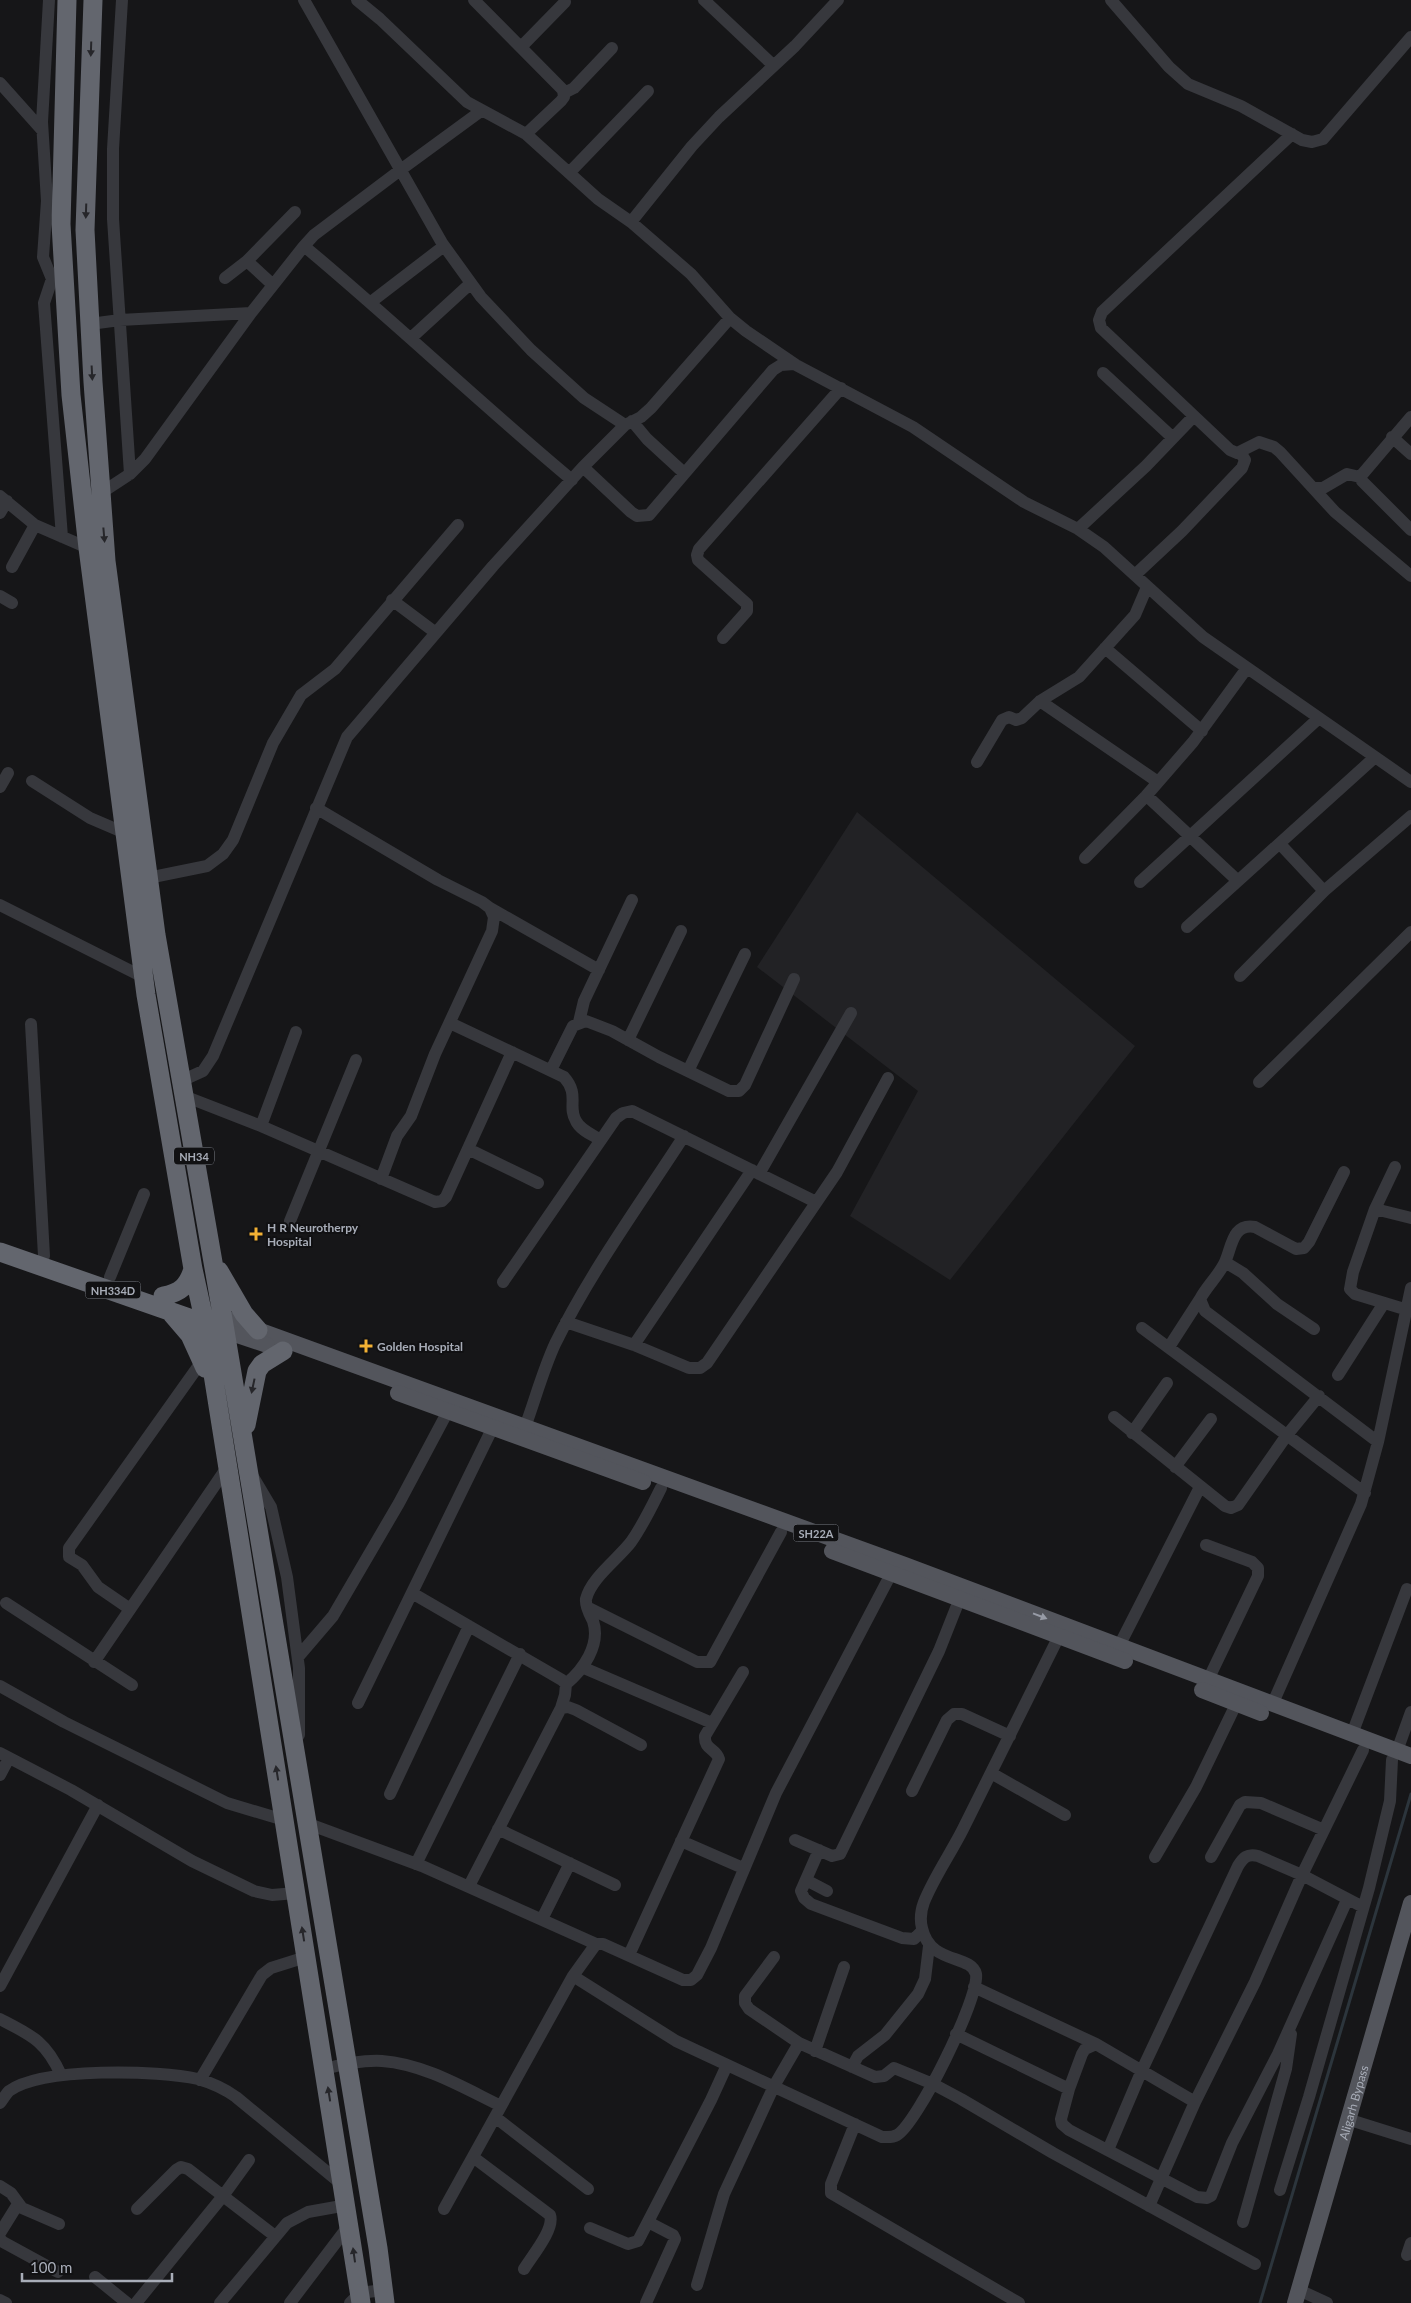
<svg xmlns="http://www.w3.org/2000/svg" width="1411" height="2303" viewBox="0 0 1411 2303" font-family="Lato,sans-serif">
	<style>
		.built { fill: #222225 }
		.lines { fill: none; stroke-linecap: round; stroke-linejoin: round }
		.stream { stroke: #2c353c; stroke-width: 3 }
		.minor { stroke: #37383d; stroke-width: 12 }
		.major { stroke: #53555c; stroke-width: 16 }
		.highway { stroke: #63666e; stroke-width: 19 }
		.oneway { fill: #26262a }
		.oneway2 { fill: #979ba6 }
		.poi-dot { fill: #f2b134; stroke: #111113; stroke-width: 2 }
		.labels { text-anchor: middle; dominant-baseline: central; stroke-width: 4; stroke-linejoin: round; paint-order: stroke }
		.shield { fill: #111113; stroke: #7b7e86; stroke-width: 1 }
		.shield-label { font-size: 11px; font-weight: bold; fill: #a8adb8 }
		.poi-label { font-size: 12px; font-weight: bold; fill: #a8adb8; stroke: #111113; text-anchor: start }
		.street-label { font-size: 12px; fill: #a8adb8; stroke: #111113 }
	</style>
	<rect width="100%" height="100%" fill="#161618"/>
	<!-- built -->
	<path class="built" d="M 857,812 L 1135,1046 L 950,1280 L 850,1216 L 918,1091 L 757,967 Z"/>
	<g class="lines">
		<!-- stream -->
		<path class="stream" d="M 1260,2303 L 1411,1794"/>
		<!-- minor -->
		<path class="minor" d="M 49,0 L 42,122 L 47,201 L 43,257 L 52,279 L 44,303 L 62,537
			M 122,0 L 113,149 L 113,219 L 130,474
			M 304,0 L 442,243 L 481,297 L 531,350 L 584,398 L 625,425
			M 357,0 L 380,19 L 467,102 L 526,134 L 598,199 L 631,222 L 691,274 L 730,318 L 746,331 L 796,365 L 913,427 L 1024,502 L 1078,529 L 1104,547 L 1203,637 L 1411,782
			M 474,0 L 563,90 L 564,97 L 561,101 L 526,134
			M 704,0 L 773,65
			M 1111,0 L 1169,67 L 1188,84 L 1241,106 L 1302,140 L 1312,142 L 1323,139 L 1411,37
			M 522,46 L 565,2
			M 0,83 L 42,130
			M 564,93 L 574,88 L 612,48
			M 1292,134 L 1102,312 L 1099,320 L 1101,328 L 1230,450 L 1237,453 L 1259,442 L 1274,447 L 1280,452 L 1335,512 L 1411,576
			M 569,173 L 648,91
			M 631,222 L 692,146 L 719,117 L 795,46 L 838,0
			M 304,246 C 395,322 481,404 572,480
			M 247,261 L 273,285
			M 225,278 L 247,261 L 295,212
			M 371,302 L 444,246
			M 90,324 L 120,320 L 251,313
			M 411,338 L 471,283
			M 1103,373 L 1173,438
			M 1411,417 L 1360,477 L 1362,481 L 1411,530
			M 632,421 L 647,439 L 684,473
			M 1392,437 L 1411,454
			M 583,467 L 631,512 L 637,516 L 649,515 L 773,370 L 781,365 L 794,364
			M 1313,488 L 1323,488 L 1347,474 L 1360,477
			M 101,493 L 130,474 L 145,459 L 251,313 L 304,246 L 314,235 L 399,171 L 481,111
			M 0,496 L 35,525 L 88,548
			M 0,513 L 7,501
			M 1078,529 L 1146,466 L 1194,416
			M 12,567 L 35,525
			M 1136,574 L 1182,531 L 1242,468 L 1245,460 L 1240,452
			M 0,596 L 12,603
			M 392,600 L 436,633
			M 723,638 L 747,611 L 747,604 L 698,560 L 697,555 L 699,549 L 841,388
			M 1105,648 L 1202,731
			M 1040,701 L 1158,782
			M 977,762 L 1002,720 L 1009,717 L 1016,720 L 1022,718 L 1040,701 L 1079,677 L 1135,615 L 1147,587
			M 32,781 L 90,818 L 125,833
			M 0,787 L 8,773
			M 1147,796 L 1238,881
			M 316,808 L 438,880 L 482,902 L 490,908 L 494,917 L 492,931 L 435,1054 L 411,1116 L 397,1136 L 381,1179
			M 1280,844 L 1324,891
			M 1085,858 L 1146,796 L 1193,742 L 1247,668
			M 148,878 L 207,866 L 223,854 L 233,840 L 273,743 L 301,695 L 335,669 L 458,525
			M 1140,882 L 1319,718
			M 0,905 L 143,977
			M 490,908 L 599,970
			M 1187,927 L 1374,758
			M 1240,976 L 1324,891 L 1411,816
			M 579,1022 L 584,1001 L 632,900
			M 450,1023 L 564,1077 C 580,1095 567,1106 576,1121 C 580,1130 593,1135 601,1140
			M 31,1024 L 44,1256
			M 628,1040 L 681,931
			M 551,1070 L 573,1026 L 586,1021 L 612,1031 L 659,1057 L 729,1091 L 739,1091 L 745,1085 L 794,979
			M 688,1071 L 745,954
			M 181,1081 L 203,1071 L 213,1056 L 347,737 L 493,566 L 583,467 L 625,425 L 641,417 L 651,408 L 730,318
			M 1259,1082 L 1411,932
			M 184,1096 L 261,1126 L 435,1202 L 442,1201 L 446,1197 L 512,1052
			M 261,1126 L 296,1032
			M 468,1149 L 538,1183
			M 1395,1167 L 1375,1209 L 1353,1272 L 1350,1289 L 1355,1294 L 1411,1311
			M 759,1174 L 851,1013
			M 1375,1209 L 1411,1218
			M 290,1221 L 356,1060
			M 1225,1262 L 1243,1273 L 1277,1304 L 1314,1329
			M 110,1277 L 144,1194
			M 503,1282 L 616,1118 L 623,1113 L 632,1111 L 816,1202
			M 566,1322 L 634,1345 L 689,1368 L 700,1368 L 707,1363 L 837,1172 L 888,1078
			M 1142,1328 L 1365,1493
			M 634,1345 L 752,1170
			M 1169,1347 L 1200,1299
			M 1338,1375 L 1384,1303
			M 1114,1417 L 1225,1506 L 1231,1508 L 1238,1505 L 1287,1435 L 1319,1396
			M 525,1427 C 535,1400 543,1370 555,1344 C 591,1271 640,1204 684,1136
			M 1132,1433 L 1167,1383
			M 1378,1442 L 1411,1288
			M 1175,1467 L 1211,1419
			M 252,1475 L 271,1507 L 287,1577 L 299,1668 L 299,1735
			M 1206,1545 L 1252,1562 L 1258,1568 L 1258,1576 L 1208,1680
			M 412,1593 L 562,1680 L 566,1684 L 565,1695 L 561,1708
			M 6,1603 L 132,1685
			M 587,1607 L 697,1662 L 710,1662 L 781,1532
			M 130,1609 L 98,1587 L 82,1565 L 69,1557 L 69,1548 L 202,1361
			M 1115,1654 L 1200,1487
			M 298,1657 L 333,1616 L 399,1503 L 448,1411
			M 94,1662 L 228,1466
			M 584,1668 L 712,1723
			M 566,1684 C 583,1670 601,1645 593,1621 C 590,1615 585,1606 586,1599 C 591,1578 618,1559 631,1542 C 643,1525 652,1506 661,1488
			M 0,1686 L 64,1722 L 227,1803 L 284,1820
			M 358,1703 L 493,1427
			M 1272,1705 L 1361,1504 L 1378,1442 L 1205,1311 L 1200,1299 C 1207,1286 1219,1275 1225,1262 C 1232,1247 1232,1223 1255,1227 L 1296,1249 L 1304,1248 L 1309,1242 L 1344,1172
			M 1352,1734 L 1407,1589
			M 1397,1751 L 1411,1712
			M 0,1753 L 71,1790 L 192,1861 L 254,1891 L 272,1895 L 296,1893
			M 991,1773 L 1065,1815
			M 0,1775 L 9,1758
			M 912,1791 L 947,1720 L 954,1714 L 962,1714 L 1010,1736
			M 390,1794 L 469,1626
			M 306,1823 L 422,1866 L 596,1944
			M 498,1829 L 615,1885
			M 795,1840 L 832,1856 L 840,1854 L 939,1651 L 960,1598
			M 681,1841 L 743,1868
			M 819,1850 L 801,1891 L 804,1898 L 811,1904 L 902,1938 L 914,1939 L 922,1931
			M 1155,1857 L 1196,1787 L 1240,1696
			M 1211,1857 L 1240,1805 L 1245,1802 L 1261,1803 L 1324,1830
			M 416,1864 L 520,1654
			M 806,1880 L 827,1891
			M 469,1886 L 561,1708 L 568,1707 L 576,1710 L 641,1745
			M 542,1919 L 570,1863
			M 629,1955 L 719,1759 C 716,1748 704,1750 705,1736 L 743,1672
			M 774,1957 L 745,1996 L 745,2003 L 749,2009 L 799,2043 L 875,2077 L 884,2076 L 894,2068 L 933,2084 L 961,2099 L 1053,2153 L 1255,2264
			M 573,1976 L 596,1944 L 603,1944 L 683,1980 L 691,1980 L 697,1975 L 711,1948 L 776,1793 L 892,1572
			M 0,1986 L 98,1805
			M 974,1987 L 1096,2044
			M 0,2019 C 31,2035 46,2041 61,2075
			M 956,2034 L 1069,2089
			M 815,2051 L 844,1967
			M 852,2067 L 858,2056 L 885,2035 L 918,1994 L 925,1979 L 929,1946
			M 324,2069 C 343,2064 363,2060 382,2061 C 424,2064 464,2088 501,2106
			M 200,2080 L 262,1975 L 271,1968 L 306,1957
			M 1195,2102 L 1096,2044 L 1085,2049 L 1082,2054 L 1069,2089 L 1061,2119 L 1062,2124 L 1069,2130 L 1197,2197 L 1207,2198 L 1211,2196 L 1232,2143 L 1278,2054 L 1347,1900
			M 0,2103 C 3,2099 6,2094 9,2091 C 42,2067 159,2070 198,2079 C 212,2083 225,2089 236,2097 L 344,2186
			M 495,2117 L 588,2189
			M 1347,2119 L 1411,2139
			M 855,2124 L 831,2184 L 831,2193 L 1019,2303
			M 1108,2150 L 1142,2070 L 1238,1866 C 1243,1858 1247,1853 1258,1856 L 1302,1875 L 1363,1907
			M 473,2157 L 550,2215 C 555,2229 532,2256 524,2269
			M 0,2186 L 11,2193 L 22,2208 L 59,2224
			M 1280,2190 L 1309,2097 L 1369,1888 L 1390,1801 L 1392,1760
			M 1149,2206 L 1195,2102 L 1255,1982 L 1302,1875 L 1363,1750
			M 137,2209 L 176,2170 L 181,2167 L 188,2169 L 275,2236
			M 444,2209 L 573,1976 L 676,2041 L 882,2137 C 887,2137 892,2138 897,2135 C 917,2124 980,1997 976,1974 C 971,1954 930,1965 922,1928 C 920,1920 921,1910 924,1902 C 934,1877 951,1853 963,1829 C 995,1765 1027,1701 1059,1636
			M 1243,2222 L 1286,2069 L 1291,2034
			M 590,2228 L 628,2244 L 638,2241 L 711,2100 L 727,2065
			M 0,2233 L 18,2204
			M 0,2239 L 3,2242 L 58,2272
			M 1407,2255 L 1411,2243
			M 95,2277 L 127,2303
			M 697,2285 L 724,2194 L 774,2086 L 799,2043
			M 1299,2290 L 1327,2303
			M 0,2300 L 6,2303
			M 136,2303 L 223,2196 L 249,2160
			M 220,2303 L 287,2223 L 308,2212 L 347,2205
			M 290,2303 L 350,2224
			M 350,2303 L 360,2293 L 383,2290
			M 646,2303 L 675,2239 L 673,2235 L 648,2222"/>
		<!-- major -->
		<g class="major">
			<path d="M 222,1317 L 905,1565 L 1411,1756"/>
			<path d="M 225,1331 L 267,1345"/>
			<path d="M 398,1393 L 643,1482"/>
			<path d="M 832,1551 L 1125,1661"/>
			<path d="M 1202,1690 L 1261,1713"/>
			<path id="s1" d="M 1295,2303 L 1411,1903"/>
		</g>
		<!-- highway -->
		<path class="highway" d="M 67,0 L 61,224 L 71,395 L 88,548 L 146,995 L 193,1269 L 205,1324 L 361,2303
			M 93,0 L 85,230 L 93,382 L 106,561 L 156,935 L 225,1331 L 378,2248 L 385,2303
			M 0,1252 L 215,1327
			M 219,1271 L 244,1314 L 258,1330
			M 163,1296 C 180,1293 188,1286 193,1269
			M 172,1314 L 190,1335 L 205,1368
			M 246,1425 L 257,1371 L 262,1364 L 283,1351"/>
	</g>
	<!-- one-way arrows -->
	<defs><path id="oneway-solid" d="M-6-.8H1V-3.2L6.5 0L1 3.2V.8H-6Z" transform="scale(1.25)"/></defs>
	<g class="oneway">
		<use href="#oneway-solid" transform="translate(91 49) rotate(92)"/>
		<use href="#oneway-solid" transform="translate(86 211) rotate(92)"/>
		<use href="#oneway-solid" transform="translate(92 373) rotate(87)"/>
		<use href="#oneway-solid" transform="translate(104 535) rotate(85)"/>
		<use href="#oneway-solid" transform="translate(253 1386) rotate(102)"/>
		<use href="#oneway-solid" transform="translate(277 1773) rotate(-99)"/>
		<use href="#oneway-solid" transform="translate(303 1934) rotate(-99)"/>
		<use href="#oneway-solid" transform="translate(329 2094) rotate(-99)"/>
		<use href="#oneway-solid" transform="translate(354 2255) rotate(-98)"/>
	</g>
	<use class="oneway2" href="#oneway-solid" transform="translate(1040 1616) rotate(21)"/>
	<!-- markers -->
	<g class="poi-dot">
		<path d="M253.5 1226.5h5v5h5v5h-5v5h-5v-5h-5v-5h5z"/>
		<path d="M363.5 1338.5h5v5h5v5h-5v5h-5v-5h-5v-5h5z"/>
	</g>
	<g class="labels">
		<!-- shield labels -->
		<g class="shield">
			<rect x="174" y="1147.5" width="40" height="17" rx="4"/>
			<rect x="85.5" y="1281.5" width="55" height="17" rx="4"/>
			<rect x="793.5" y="1524.5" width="45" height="17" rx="4"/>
		</g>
		<g class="shield-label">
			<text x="194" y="1156">NH34</text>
			<text x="113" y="1290">NH334D</text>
			<text x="816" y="1533">SH22A</text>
		</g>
		<!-- poi labels -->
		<g class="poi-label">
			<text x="267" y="1227">H R Neurotherpy<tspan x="267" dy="14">Hospital</tspan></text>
			<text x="377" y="1346">Golden Hospital</text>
		</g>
		<!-- street labels -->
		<g class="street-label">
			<text stroke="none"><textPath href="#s1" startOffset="209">Aligarh Bypass</textPath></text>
		</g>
	</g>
	<!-- scale -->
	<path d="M22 2273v8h150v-8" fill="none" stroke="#a8adb8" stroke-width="2.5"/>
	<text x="30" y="2273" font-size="15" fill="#a8adb8" stroke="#111113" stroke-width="4" paint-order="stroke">100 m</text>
</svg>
